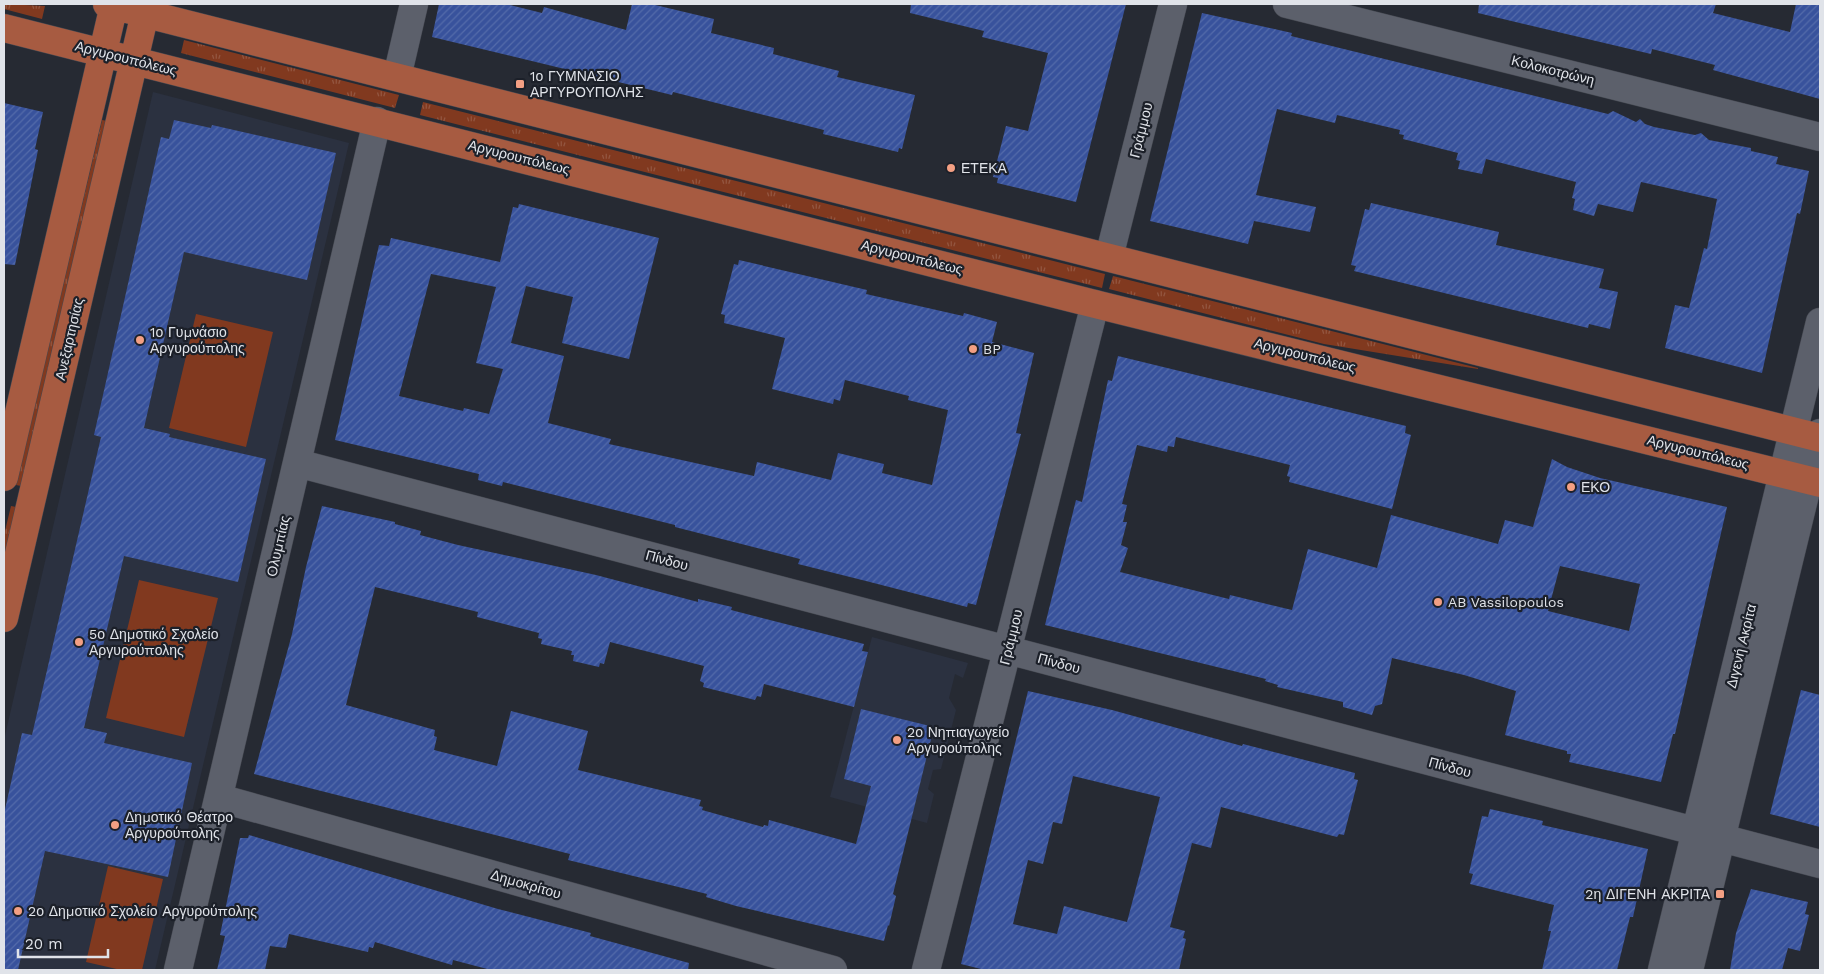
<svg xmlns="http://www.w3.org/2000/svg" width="1824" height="974" viewBox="0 0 1824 974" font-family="'Work Sans',sans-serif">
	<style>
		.built { fill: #2b3140 }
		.grass { fill: url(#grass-tufts) }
		.pitch { fill: #81391f }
		.building { fill: url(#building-hatch); fill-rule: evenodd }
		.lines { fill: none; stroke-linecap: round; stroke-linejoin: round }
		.minor-casing { stroke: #454851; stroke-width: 29 }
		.major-casing { stroke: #454851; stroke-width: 29 }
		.minor { stroke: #5c606b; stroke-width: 28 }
		.major { stroke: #a75b41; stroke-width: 28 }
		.poi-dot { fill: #f39f83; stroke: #1c2029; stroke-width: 2 }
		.labels { text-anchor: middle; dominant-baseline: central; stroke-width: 4.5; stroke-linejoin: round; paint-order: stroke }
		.street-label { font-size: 14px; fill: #e0e3e9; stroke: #1c2029 }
		.poi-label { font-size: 14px; fill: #e0e3e9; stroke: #1c2029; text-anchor: start }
	</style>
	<defs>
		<pattern id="grass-tufts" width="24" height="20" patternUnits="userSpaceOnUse" patternTransform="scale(1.25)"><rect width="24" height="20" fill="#81391f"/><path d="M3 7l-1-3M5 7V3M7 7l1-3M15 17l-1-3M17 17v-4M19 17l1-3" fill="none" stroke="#935640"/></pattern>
		<pattern id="building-hatch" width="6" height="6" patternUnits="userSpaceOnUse" patternTransform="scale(1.25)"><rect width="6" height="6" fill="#38529c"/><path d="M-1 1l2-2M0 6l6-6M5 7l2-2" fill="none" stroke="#546baa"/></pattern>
	</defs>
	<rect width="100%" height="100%" fill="#262a33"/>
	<!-- built -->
	<path class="built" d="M 153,92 L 349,143 L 155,970 L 4,970 L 4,740 Z
		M 872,637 L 968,663 L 963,678 L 955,674 L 949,698 L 956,710 L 941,769 L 933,770 L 928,789 L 934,794 L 927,823 L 830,797 Z"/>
	<!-- grass -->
	<path class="grass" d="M 4,4 L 45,6 L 42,19 L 4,9 Z
		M 184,40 L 399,95 L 395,108 L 181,53 Z
		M 423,102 L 1105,274 L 1102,288 L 420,115 Z
		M 102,120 L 107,121 L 21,486 L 16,485 Z
		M 1113,276 L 1478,368 L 1478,369 L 1324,344 L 1109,289 Z
		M 11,506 L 16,507 L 4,558 L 4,535 Z"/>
	<!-- pitch -->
	<path class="pitch" d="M 196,314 L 273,332 L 246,447 L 169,428 Z
		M 139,580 L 218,598 L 184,737 L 106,718 Z
		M 108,866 L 163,879 L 142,970 L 121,970 L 86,962 Z"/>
	<!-- building -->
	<path class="building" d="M 439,4 L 506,4 L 542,13 L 544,7 L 626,30 L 632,4 L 651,4 L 714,19 L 711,33 L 774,48 L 773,54 L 839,71 L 837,77 L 915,95 L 902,149 L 899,148 L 898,152 L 823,134 L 824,130 L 673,92 L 672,95 L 432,37 Z
		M 911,4 L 1126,4 L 1076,202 L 997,183 L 998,178 L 993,177 L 1006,126 L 1028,131 L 1048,53 L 982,37 L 984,31 L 910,13 Z
		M 1479,4 L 1716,4 L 1713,13 L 1790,32 L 1796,4 L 1820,4 L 1820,99 L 1713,70 L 1715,65 L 1652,49 L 1651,54 L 1478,13 Z
		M 1202,13 L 1292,33 L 1291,36 L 1608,114 L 1613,111 L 1636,122 L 1640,119 L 1645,124 L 1654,127 L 1695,135 L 1701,133 L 1709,140 L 1751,148 L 1751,151 L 1778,157 L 1776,164 L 1809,171 L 1800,214 L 1797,213 L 1762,373 L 1665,348 L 1675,305 L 1689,308 L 1704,248 L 1707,249 L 1717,199 L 1641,182 L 1633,212 L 1598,204 L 1594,216 L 1573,210 L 1575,199 L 1572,198 L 1576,182 L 1486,159 L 1482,174 L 1458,169 L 1460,161 L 1456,160 L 1458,153 L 1403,139 L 1404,135 L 1399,134 L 1400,130 L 1337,115 L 1335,123 L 1277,109 L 1256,195 L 1316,207 L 1310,232 L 1254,221 L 1248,244 L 1150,221 Z
		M 4,103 L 43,112 L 35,149 L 38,150 L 15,265 L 4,264 Z
		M 174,120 L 211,128 L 212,125 L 336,153 L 307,280 L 184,252 L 144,428 L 170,434 L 169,437 L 266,459 L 238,582 L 124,556 L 84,728 L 107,733 L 104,743 L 192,763 L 168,877 L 45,851 L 18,970 L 4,970 L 4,814 L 22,733 L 32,735 L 101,437 L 94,435 L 161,137 L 169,139 Z
		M 1371,203 L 1499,232 L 1496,245 L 1604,269 L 1599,288 L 1618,292 L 1610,329 L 1589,324 L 1588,328 L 1354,271 L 1356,266 L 1351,265 L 1365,209 L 1369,210 Z
		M 519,204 L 659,238 L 629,359 L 562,343 L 573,297 L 526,286 L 511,343 L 564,356 L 548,423 L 611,439 L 609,444 L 754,476 L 757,462 L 831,480 L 838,453 L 884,464 L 882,473 L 932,485 L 948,410 L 908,400 L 909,396 L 845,380 L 840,401 L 834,399 L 833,404 L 772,389 L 785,338 L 724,323 L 725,315 L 721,314 L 734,264 L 738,265 L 739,260 L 867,290 L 866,294 L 963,316 L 964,313 L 997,322 L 992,342 L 1034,353 L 1016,433 L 1021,434 L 976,605 L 968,603 L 967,607 L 866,581 L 798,564 L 800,559 L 675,527 L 675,525 L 503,482 L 502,486 L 478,480 L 479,474 L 335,440 L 379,245 L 389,246 L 391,238 L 500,262 L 513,207 L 518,208 ZM 431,274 L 496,287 L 476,363 L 503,369 L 489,414 L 464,408 L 463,411 L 399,396 Z
		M 1118,356 L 1406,426 L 1405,433 L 1411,435 L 1392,509 L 1289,482 L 1290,477 L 1287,476 L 1290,465 L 1176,437 L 1174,447 L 1168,446 L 1167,452 L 1137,445 L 1122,504 L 1127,505 L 1123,522 L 1127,522 L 1121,545 L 1128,548 L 1120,572 L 1229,599 L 1230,595 L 1292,610 L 1308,549 L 1377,568 L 1391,515 L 1498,544 L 1505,520 L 1533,527 L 1552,459 L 1567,467 L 1600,478 L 1727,507 L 1675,734 L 1673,734 L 1661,782 L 1569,762 L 1571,754 L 1567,754 L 1567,751 L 1505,735 L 1516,691 L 1464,675 L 1392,658 L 1382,704 L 1375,706 L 1372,715 L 1343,707 L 1343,702 L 1277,687 L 1278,685 L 1265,681 L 1266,679 L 1045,625 L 1076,500 L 1082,502 L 1108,380 L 1112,381 ZM 1560,566 L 1640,584 L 1629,631 L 1548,611 Z
		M 322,506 L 395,522 L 395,524 L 421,531 L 420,535 L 458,545 L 596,575 L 698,602 L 698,599 L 732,607 L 731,610 L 864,644 L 862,651 L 868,652 L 854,707 L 764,684 L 761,697 L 757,696 L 755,700 L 703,687 L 704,683 L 700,681 L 704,666 L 610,642 L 604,664 L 600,663 L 599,667 L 573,661 L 574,655 L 571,655 L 572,651 L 541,644 L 542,639 L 538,638 L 539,633 L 477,617 L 478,612 L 375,587 L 346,705 L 435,730 L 434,736 L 437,737 L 434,750 L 497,766 L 511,711 L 588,731 L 578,770 L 701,800 L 699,806 L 703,807 L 702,810 L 763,827 L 764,825 L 768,826 L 769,820 L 856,844 L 871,786 L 844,779 L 861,709 L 934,727 L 893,894 L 896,896 L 889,926 L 888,925 L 884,941 L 736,906 L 706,897 L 707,894 L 568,860 L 570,854 L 254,774 L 292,634 L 306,567 Z
		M 1801,690 L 1820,695 L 1820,827 L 1770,814 Z
		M 1028,691 L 1112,710 L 1242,746 L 1243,744 L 1355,773 L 1354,779 L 1358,780 L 1344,835 L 1339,834 L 1337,837 L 1221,807 L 1211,848 L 1192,843 L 1170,927 L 1185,931 L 1183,938 L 1186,939 L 1179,970 L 985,970 L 961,964 ZM 1073,776 L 1160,797 L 1127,922 L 1064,906 L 1057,934 L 1013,924 L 1028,860 L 1043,864 L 1053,822 L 1062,824 Z
		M 1490,809 L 1543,821 L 1542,825 L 1648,849 L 1633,917 L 1630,917 L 1617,970 L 1542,970 L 1551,931 L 1548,931 L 1554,905 L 1470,884 L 1473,874 L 1469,873 L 1482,816 L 1488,817 Z
		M 249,835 L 498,909 L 591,933 L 590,936 L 689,963 L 688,970 L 491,970 L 453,960 L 452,965 L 375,942 L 373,948 L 369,947 L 368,952 L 289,934 L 286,948 L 270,946 L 265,970 L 217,970 L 225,936 L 220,935 L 240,838 L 248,838 Z
		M 1751,889 L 1808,902 L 1805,914 L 1809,915 L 1800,951 L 1788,948 L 1782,970 L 1730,970 L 1736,933 Z"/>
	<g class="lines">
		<!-- minor casing -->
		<g class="minor-casing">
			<path id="minor" d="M 1287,4 L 1820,137
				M 397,77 L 414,4
				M 1109,257 L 1173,4
				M 297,463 L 1820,864
				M 219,798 L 833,970
				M 178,970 L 377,121
				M 926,970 L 1095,304
				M 1662,970 L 1820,322
				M 1689,970 L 1820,433"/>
		</g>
		<!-- major casing -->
		<g class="major-casing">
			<path id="major" d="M 107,4 L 1820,438
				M 4,28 L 1095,304 L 1820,483
				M 4,477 L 114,5
				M 4,618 L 145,13"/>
		</g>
		<!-- minor -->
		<use href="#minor" class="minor"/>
		<!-- major -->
		<use href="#major" class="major"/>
	</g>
	<!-- markers -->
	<g class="poi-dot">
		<rect x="515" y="79" width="10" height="10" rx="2.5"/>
		<circle cx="951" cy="168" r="5"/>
		<circle cx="140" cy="340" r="5"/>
		<circle cx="973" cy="349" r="5"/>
		<circle cx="1571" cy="487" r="5"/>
		<circle cx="1438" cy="602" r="5"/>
		<circle cx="79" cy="642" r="5"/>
		<circle cx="897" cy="740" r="5"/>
		<circle cx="115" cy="825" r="5"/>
		<rect x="1715" y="889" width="10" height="10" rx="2.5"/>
		<circle cx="18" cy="911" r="5"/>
	</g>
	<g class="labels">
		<!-- street labels -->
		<g class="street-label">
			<text transform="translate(126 58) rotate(14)">Αργυρουπόλεως</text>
			<text transform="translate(1553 70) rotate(14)">Κολοκοτρώνη</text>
			<text transform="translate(1141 130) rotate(-76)">Γράμμου</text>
			<text transform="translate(519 157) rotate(14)">Αργυρουπόλεως</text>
			<text transform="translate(912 257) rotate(14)">Αργυρουπόλεως</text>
			<text transform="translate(69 339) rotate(-77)">Ανεξαρτησίας</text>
			<text transform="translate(1305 355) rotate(14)">Αργυρουπόλεως</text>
			<text transform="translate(1698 452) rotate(14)">Αργυρουπόλεως</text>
			<text transform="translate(278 546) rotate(-77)">Ολυμπίας</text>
			<text transform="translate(667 560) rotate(15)">Πίνδου</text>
			<text transform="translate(1011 637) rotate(-76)">Γράμμου</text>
			<text transform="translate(1741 646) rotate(-76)">Διγενή Ακρίτα</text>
			<text transform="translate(1059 663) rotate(15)">Πίνδου</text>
			<text transform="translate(1450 767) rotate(15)">Πίνδου</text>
			<text transform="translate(526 884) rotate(16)">Δημοκρίτου</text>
		</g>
		<!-- poi labels -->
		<g class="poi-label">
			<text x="530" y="76">1ο ΓΥΜΝΑΣΙΟ<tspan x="530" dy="16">ΑΡΓΥΡΟΥΠΟΛΗΣ</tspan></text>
			<text x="961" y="168">ΕΤΕΚΑ</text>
			<text x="150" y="332">1ο Γυμνάσιο<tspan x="150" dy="16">Αργυρούπολης</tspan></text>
			<text x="983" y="349">BP</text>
			<text x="1581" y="487">ΕΚΟ</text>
			<text x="1448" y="602">AB Vassilopoulos</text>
			<text x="89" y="634">5ο Δημοτικό Σχολείο<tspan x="89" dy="16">Αργυρούπολης</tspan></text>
			<text x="907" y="732">2ο Νηπιαγωγείο<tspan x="907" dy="16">Αργυρούπολης</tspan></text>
			<text x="125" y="817">Δημοτικό Θέατρο<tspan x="125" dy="16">Αργυρούπολης</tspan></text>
			<text x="1710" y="894" text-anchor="end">2η ΔΙΓΕΝΗ ΑΚΡΙΤΑ</text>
			<text x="28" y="911">2ο Δημοτικό Σχολείο Αργυρούπολης</text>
		</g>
	</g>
	<!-- border -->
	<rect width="1824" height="974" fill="none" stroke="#e0e3e9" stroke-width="10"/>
	<!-- scale -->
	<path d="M18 949v8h90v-8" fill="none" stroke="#e0e3e9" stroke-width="2.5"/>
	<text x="25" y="949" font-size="15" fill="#e0e3e9" stroke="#1c2029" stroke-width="4" paint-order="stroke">20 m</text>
</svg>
